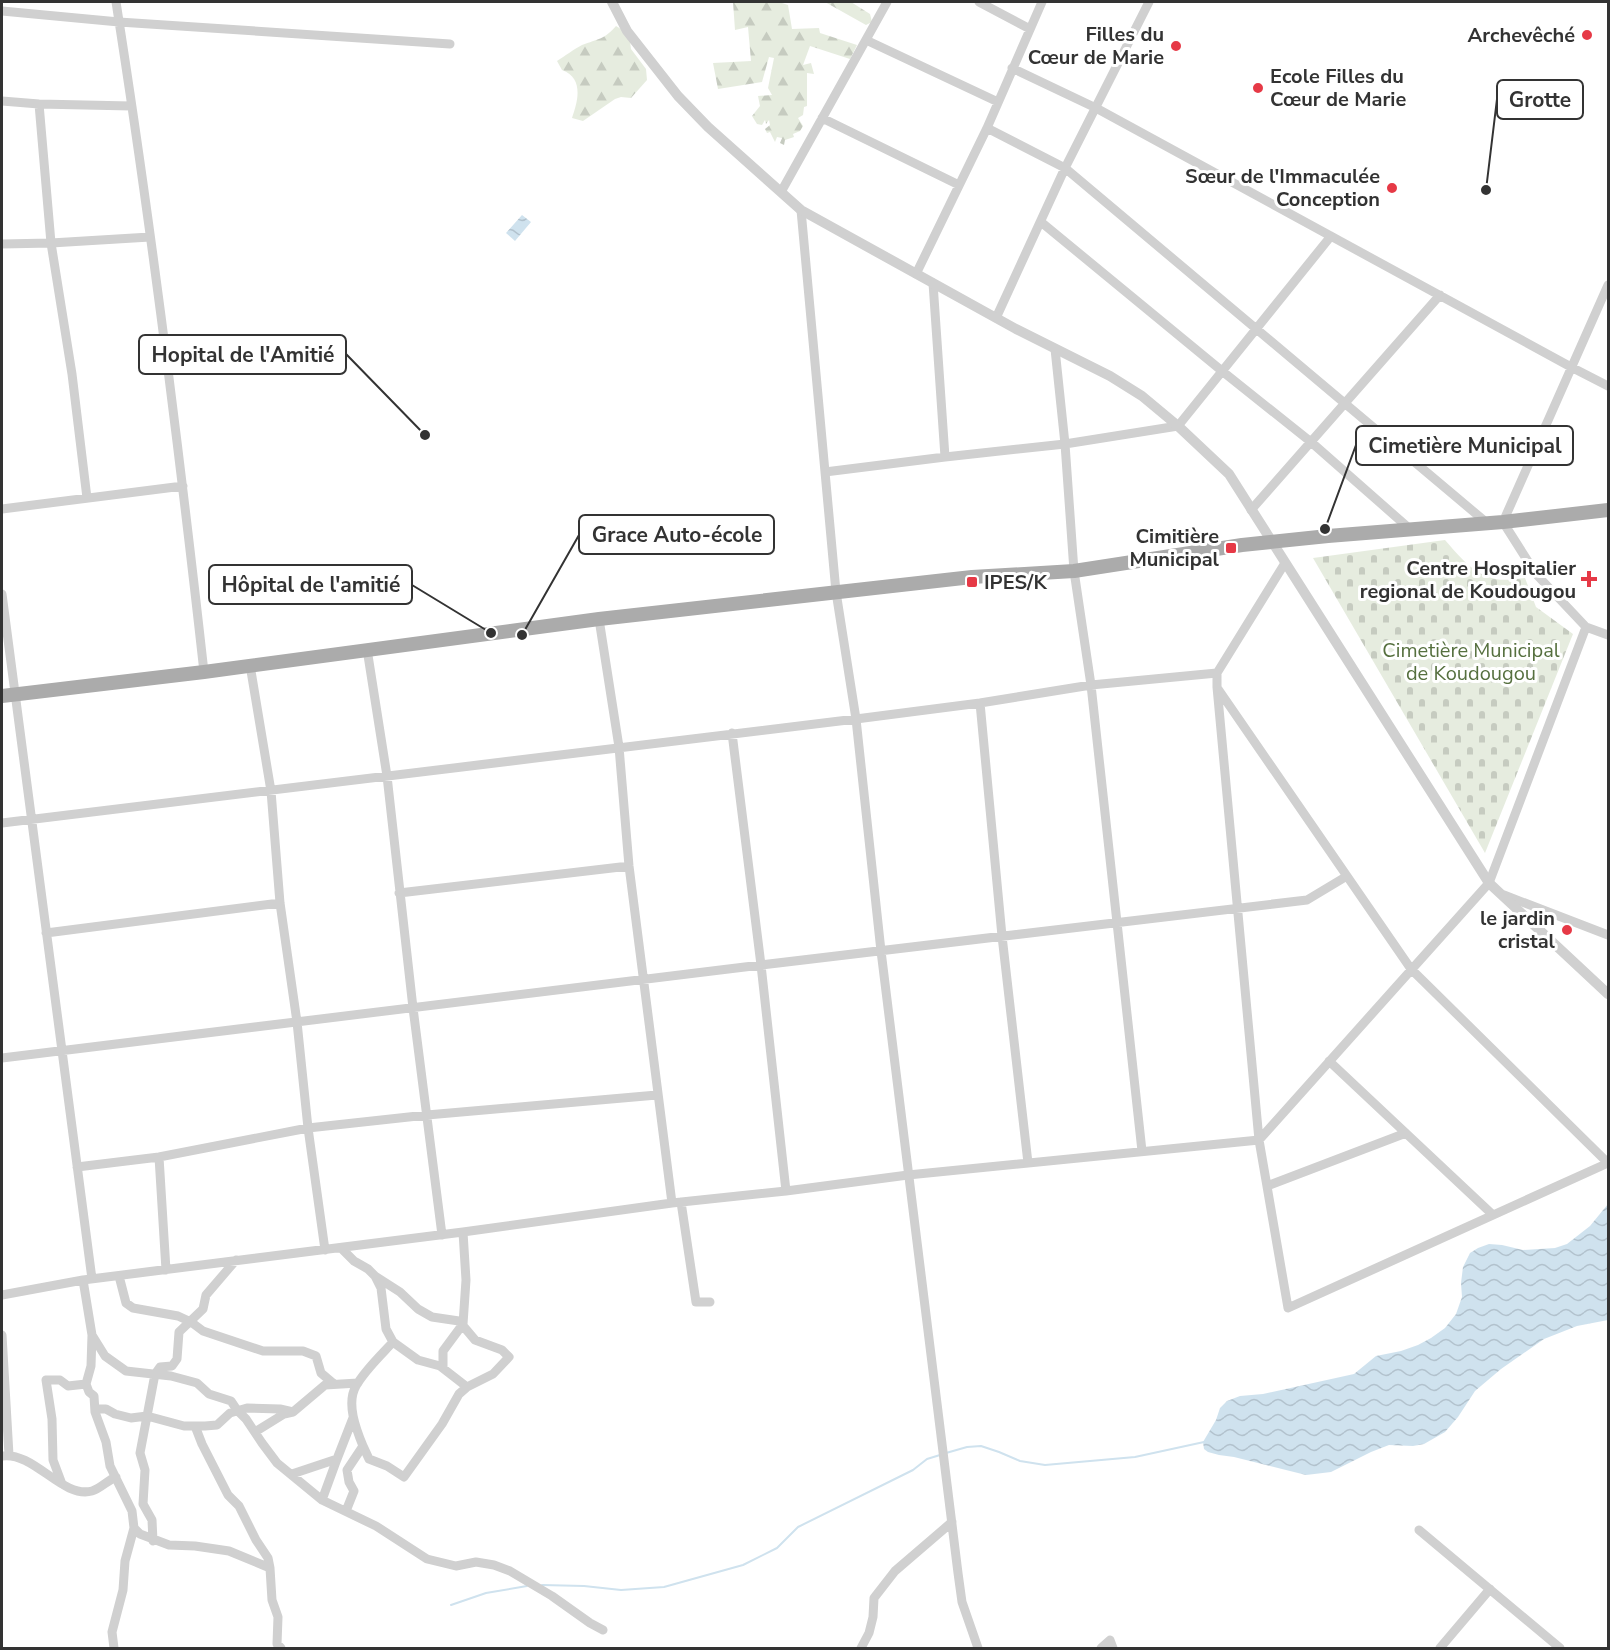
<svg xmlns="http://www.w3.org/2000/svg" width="1610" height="1650" viewBox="0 0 1610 1650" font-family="'Nunito Sans',sans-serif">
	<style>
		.forest { fill: url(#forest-firs) }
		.cemetery { fill: url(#cemetery-stones) }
		.water { fill: url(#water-waves) }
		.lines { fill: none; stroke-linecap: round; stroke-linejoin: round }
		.stream { stroke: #cfe2ee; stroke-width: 2 }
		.minor { stroke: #d0d0d0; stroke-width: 9 }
		.tertiary { stroke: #d0d0d0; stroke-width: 10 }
		.primary { stroke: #ababab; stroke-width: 14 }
		.poi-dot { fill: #e63946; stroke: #fff; stroke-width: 2 }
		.labels { text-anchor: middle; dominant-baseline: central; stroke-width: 6; stroke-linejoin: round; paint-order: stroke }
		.poi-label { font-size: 20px; font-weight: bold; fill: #333; stroke: #fff; text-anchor: end }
		.park-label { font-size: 20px; fill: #56703f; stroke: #fff }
		.leader { fill: none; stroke: #333; stroke-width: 2 }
		.callout-dot { fill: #333; stroke: #fff; stroke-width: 2 }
		.callout { fill: #fff; stroke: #333; stroke-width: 2 }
		.callout-label { font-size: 21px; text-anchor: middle; font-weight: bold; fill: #333 }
	</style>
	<defs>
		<pattern id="forest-firs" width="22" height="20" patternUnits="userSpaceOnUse" patternTransform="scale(1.5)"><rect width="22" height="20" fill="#e6ecdf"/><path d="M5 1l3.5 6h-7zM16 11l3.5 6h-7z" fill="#c6cbc0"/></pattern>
		<pattern id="cemetery-stones" width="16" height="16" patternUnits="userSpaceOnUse" patternTransform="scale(1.5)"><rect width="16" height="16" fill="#e6ecdf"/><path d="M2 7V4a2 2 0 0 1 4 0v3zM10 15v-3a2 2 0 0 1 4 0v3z" fill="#c6cbc0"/></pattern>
		<pattern id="water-waves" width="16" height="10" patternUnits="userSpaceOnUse" patternTransform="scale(1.5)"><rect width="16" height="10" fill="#cfe2ee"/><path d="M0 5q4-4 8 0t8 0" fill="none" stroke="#b2c2cd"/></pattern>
	</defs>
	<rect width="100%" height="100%" fill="#fff"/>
	<!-- forest -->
	<path class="forest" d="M 733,2 L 779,2 L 788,5 L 792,29 L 819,28 L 820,33 L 857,45 L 850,59 L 810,46 L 803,65 L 811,63 L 814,74 L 807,73 L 807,106 L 804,107 L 803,115 L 798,118 L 803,126 L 800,131 L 793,134 L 794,137 L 785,140 L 784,145 L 780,143 L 782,138 L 777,137 L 775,142 L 770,132 L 767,133 L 765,129 L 770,125 L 769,120 L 766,124 L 765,120 L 762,125 L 757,124 L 752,116 L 760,106 L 758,96 L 772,95 L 768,88 L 774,58 L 769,57 L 762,82 L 718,89 L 713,63 L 751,61 L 748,27 L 735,30 Z
		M 825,2 L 851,2 L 870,14 L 872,22 L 866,25 Z
		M 616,26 L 629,34 L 631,49 L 646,69 L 647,80 L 631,98 L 621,97 L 615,99 L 583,121 L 572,118 C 578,101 584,78 562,70 L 557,61 C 565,56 574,49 582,45 C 598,39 605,39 616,26 Z"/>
	<!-- cemetery -->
	<path class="cemetery" d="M 1445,540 C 1459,556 1474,575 1496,579 C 1505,581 1516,579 1525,578 L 1536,607 L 1573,634 L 1485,853 L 1313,558 Z"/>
	<!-- water -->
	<path class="water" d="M 522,215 L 531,222 L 515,241 L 506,233 Z
		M 1608,1204 L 1608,1320 L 1577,1326 L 1544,1339 L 1501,1369 L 1475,1391 L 1458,1417 L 1445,1432 L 1424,1444 L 1413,1446 L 1389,1445 L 1371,1452 L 1331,1472 L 1306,1475 L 1234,1457 L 1219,1455 L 1208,1452 L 1204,1449 L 1203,1442 L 1216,1420 L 1220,1408 L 1227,1401 L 1240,1396 L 1263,1394 L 1354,1374 L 1376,1356 L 1401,1351 L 1418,1345 L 1431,1338 L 1445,1328 L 1456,1314 L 1462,1297 L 1461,1283 L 1463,1267 L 1470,1253 L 1478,1248 L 1489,1244 L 1502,1245 L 1523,1250 L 1555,1248 L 1567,1244 L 1590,1226 Z"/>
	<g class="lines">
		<!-- stream -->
		<path class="stream" d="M 946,1453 L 967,1447 L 981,1446 L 999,1452 L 1020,1461 L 1045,1465 L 1135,1457 L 1204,1442
			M 542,1585 L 584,1586 L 621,1590 L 664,1587 L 743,1565 L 777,1548 L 798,1527 L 913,1470 L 927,1459 L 940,1455
			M 451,1605 L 486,1593 L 527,1586"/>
		<!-- minor -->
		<path class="minor" d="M 116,2 C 151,224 179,448 204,672
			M 979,2 L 1030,29
			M 2,11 L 119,22 L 450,44
			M 866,40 L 998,102
			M 1012,68 L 1096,108 L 1571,367 L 1608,386
			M 2,101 L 39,104 L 131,106
			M 39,104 L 51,243 L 72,374 L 87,498
			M 822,118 L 959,185
			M 987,128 L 1065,168 L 1487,523
			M 781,192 L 887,2
			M 801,210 L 836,592 L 856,719 L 881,951 L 958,1573 L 962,1602 L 978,1648
			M 1041,222 L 1222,371 L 1311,442 L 1411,530
			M 2,244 L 51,243 L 150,237
			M 916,274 L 987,128 L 1042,2
			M 933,283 L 945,457
			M 1608,285 L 1503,522 L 1536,574 L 1586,627 L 1608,635
			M 996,318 L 1065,168 L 1149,2
			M 1055,349 L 1065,444 L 1074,571 L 1091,685 L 1142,1151
			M 825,472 L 945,457 L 1065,444 L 1178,426 L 1331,236
			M 2,509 L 183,486
			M 1251,510 L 1440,295
			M 1285,563 L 1217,673 L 1217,687 L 1259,1140 L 1288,1308 L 1608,1163
			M 2,594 L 92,1279
			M 599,619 L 619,747 L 629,866 L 672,1203
			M 367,649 L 387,776 L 413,1008 L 442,1235
			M 250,665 L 271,791 L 280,903 L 297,1022 L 308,1128 L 325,1250
			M 1218,689 L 1411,969 L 1608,1163
			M 980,703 L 1002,936 L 1028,1163
			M 732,733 L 761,965 L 786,1191
			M 2,823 L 856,719 L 980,703 L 1091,685 L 1217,673
			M 399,893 L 629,866
			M 1504,895 L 1608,935
			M 46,933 L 280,903
			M 2,1058 L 761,965 L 1307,900 L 1347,876
			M 1329,1061 L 1493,1215
			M 159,1157 L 166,1270
			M 77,1167 L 159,1157 L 308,1128 L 427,1115 L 657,1095
			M 1267,1186 L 1406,1133
			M 681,1202 L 696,1302 L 710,1302
			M 341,1248 L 354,1261 L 368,1269 L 375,1276 L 381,1288 L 386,1329 L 393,1342 L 418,1360 L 440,1366 L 467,1387
			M 119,1276 L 126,1303 L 133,1308 L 178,1316 L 191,1322 L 203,1331 L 263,1351 L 303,1351 L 316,1356 L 321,1373 L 334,1384
			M 83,1280 L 92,1335 L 105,1356 L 126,1371 L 171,1376 L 197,1383 L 209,1394 L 231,1401 L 237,1410 L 246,1419 L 262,1443 L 277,1463 L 322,1500 L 376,1526 L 427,1559 L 456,1566 L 476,1562 L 494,1565 L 510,1571 L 552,1596 L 590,1623 L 603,1630
			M 2,1295 L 83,1280 L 463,1232 L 672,1203 L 786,1191 L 908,1175 L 1259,1140 L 1489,883 L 1586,627
			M 2,1335 L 9,1455
			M 92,1335 L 91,1366 L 86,1384 L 89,1392 L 94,1396 L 95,1412 L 106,1442 L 110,1466 L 132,1511 L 134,1528 L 140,1534 L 169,1545 L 195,1546 L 229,1551 L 270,1568
			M 443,1368 L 443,1351 L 463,1324 L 466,1280 L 463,1232
			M 95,1409 L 106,1409 L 115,1414 L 131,1418 L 147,1416 L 184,1426 L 205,1426 L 217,1425 L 230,1413 L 247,1408 L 280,1409 L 293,1412
			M 195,1426 L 202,1444 L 228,1495 L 239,1506 L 256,1540 L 268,1558 L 270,1568 L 272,1600 L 278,1617 L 277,1644 L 281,1648
			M 255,1432 L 284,1414 L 293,1412 L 325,1385 L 358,1383
			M 363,1446 L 369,1459 L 387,1466 L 404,1477 L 442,1424 L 459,1394 L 467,1387 L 493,1374 L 509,1357 L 502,1350 L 475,1340 L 459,1321 L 432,1317 L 418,1309 L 400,1292 L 375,1276
			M 2,1456 C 34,1451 62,1499 92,1491 C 100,1489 108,1480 116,1477
			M 292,1474 L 337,1459 L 353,1418
			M 62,1484 L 53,1460 L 52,1419 L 46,1380 L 60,1380 L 68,1386 L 86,1384
			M 322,1500 L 337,1459
			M 346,1511 L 354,1491 L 349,1482 L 347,1470 L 363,1446 C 356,1429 346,1403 356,1386 C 364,1371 381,1355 393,1342
			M 1419,1530 L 1560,1648
			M 153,1541 L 152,1520 L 143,1504 L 145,1470 L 140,1453 L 155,1374 L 160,1367 L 172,1366 L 177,1359 L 179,1332 L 203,1309 L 206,1295 L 236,1260
			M 114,1648 L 112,1632 L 123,1590 L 125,1561 L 134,1528
			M 861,1648 L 869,1633 L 873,1617 L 874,1598 L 895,1571 L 952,1522
			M 1101,1648 L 1110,1640 L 1113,1648
			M 1440,1648 L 1490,1589"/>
		<!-- tertiary -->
		<path class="tertiary" d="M 612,2 L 627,31 L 678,96 L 708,127 L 801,210 L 1016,329 L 1110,376 L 1142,396 L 1178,426 L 1229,474 L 1489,883 L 1608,994"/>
		<!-- primary -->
		<path class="primary" d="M 2,696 L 204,672 L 599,619 L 972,577 L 1074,571 L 1242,545 L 1328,536 L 1503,522 L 1608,510"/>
	</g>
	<!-- markers -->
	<g class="poi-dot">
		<circle cx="1587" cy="35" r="6"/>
		<circle cx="1176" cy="46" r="6"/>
		<circle cx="1258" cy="88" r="6"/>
		<circle cx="1392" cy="188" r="6"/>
		<rect x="1225" y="542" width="12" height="12" rx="3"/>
		<path d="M1586 570h6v6h6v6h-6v6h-6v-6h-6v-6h6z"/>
		<rect x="966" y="576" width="12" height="12" rx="3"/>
		<circle cx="1567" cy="930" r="6"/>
	</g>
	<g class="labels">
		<!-- poi labels -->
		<g class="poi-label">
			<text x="1164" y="34">Filles du<tspan x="1164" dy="23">Cœur de Marie</tspan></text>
			<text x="1575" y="35">Archevêché</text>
			<text x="1270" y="76" text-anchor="start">Ecole Filles du<tspan x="1270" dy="23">Cœur de Marie</tspan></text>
			<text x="1380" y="176">Sœur de l'Immaculée<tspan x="1380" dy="23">Conception</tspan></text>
			<text x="1219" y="536">Cimitière<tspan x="1219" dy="23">Municipal</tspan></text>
			<text x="1576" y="568">Centre Hospitalier<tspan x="1576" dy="23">regional de Koudougou</tspan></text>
			<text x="984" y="582" text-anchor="start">IPES/K</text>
			<text x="1555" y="918">le jardin<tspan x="1555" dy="23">cristal</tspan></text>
		</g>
		<!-- park labels -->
		<g class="park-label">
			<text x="1471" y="650">Cimetière Municipal<tspan x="1471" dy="23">de Koudougou</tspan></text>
		</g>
	</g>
	<!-- callouts -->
	<path class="leader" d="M1486 190L1497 99M425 435L346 354M1325 529L1356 445M522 635L579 535M491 633L412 585"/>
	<g class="callout-dot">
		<circle cx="1486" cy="190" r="6"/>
		<circle cx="425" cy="435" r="6"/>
		<circle cx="1325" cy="529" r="6"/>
		<circle cx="522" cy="635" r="6"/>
		<circle cx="491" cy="633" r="6"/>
	</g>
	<g class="callout">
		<rect x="1497" y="80" width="86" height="39" rx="6"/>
		<rect x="139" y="335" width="207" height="39" rx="6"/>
		<rect x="1356" y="426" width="217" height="39" rx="6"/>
		<rect x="579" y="515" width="195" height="39" rx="6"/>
		<rect x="209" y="565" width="203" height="39" rx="6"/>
	</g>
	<g class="callout-label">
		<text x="1540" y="107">Grotte</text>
		<text x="243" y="362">Hopital de l'Amitié</text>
		<text x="1465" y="453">Cimetière Municipal</text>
		<text x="677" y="542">Grace Auto-école</text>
		<text x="311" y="592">Hôpital de l'amitié</text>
	</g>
	<!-- border -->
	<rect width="1610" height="1650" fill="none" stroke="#333333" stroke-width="6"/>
</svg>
